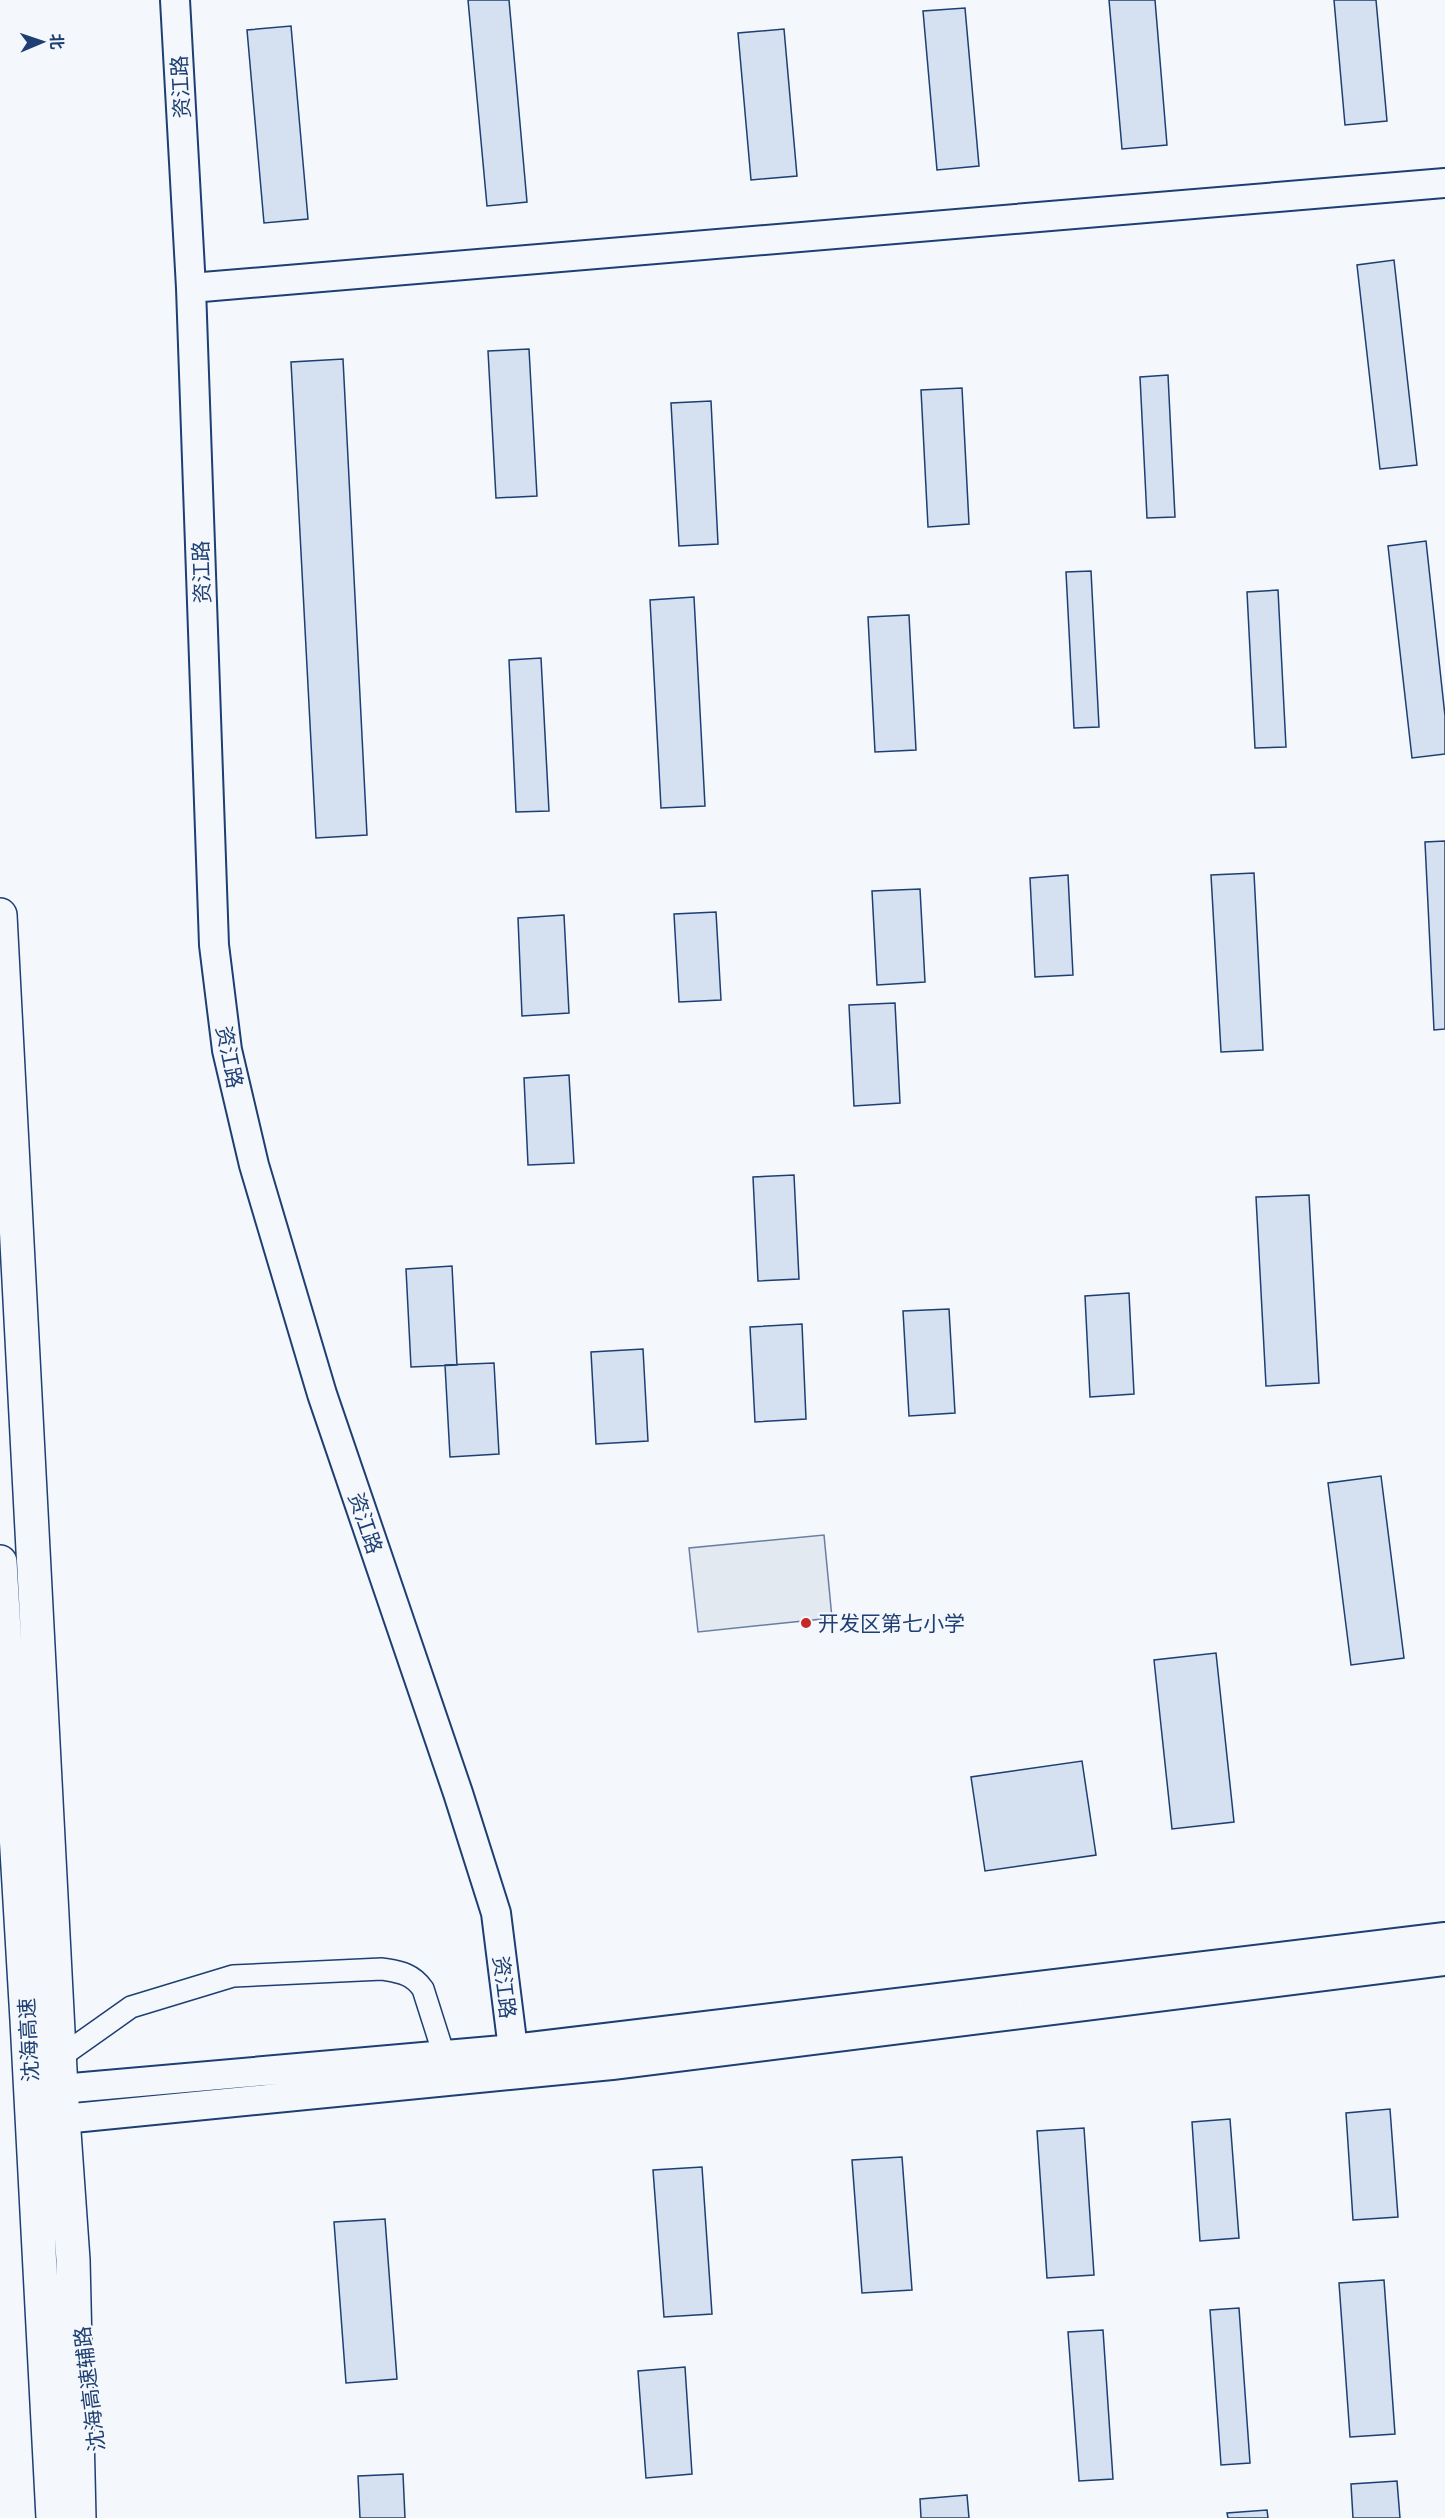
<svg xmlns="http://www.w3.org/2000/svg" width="1445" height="2518" viewBox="0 0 1445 2518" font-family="'Golos Text','Noto Sans SC',sans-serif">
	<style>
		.green { fill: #e3e9f0; stroke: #687fa3; stroke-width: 1.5 }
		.building { fill: #d5e0f0; stroke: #1d3f73; stroke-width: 1.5 }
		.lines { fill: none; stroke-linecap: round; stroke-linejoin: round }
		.street-casing { stroke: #1d3f73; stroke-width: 24 }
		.secondary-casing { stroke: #1d3f73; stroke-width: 32 }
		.highway-casing { stroke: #1d3f73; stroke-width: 36 }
		.street { stroke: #f4f7fb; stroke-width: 21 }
		.secondary { stroke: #f4f7fb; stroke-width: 28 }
		.highway { stroke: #f4f7fb; stroke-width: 33 }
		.poi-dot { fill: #c62828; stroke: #f4f7fb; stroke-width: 2 }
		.labels { text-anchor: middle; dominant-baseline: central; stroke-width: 4.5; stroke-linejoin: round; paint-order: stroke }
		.street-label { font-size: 21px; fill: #1d3f73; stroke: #f4f7fb }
		.poi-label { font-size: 21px; fill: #1d3f73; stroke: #f4f7fb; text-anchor: start }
	</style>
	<rect width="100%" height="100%" fill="#f4f7fb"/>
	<!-- green -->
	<path class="green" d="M 824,1535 L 832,1618 L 698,1632 L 689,1548 Z"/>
	<!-- building -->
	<path class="building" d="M 468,0 L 509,0 L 527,202 L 487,206 Z
		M 1109,0 L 1155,0 L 1167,145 L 1122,149 Z
		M 1334,0 L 1376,0 L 1387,121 L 1345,125 Z
		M 965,8 L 979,166 L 937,170 L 923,11 Z
		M 291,26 L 308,219 L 264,223 L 247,30 Z
		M 784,29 L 797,176 L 751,180 L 738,33 Z
		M 1394,260 L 1417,465 L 1380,469 L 1357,265 Z
		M 529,349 L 537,496 L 496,498 L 488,351 Z
		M 343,359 L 367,835 L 316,838 L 291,362 Z
		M 1168,375 L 1175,517 L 1147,518 L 1140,377 Z
		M 962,388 L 969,524 L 928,527 L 921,390 Z
		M 711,401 L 718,544 L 679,546 L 671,403 Z
		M 1426,541 L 1445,716 L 1445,754 L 1412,758 L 1388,546 Z
		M 1091,571 L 1099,727 L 1074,728 L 1066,572 Z
		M 1278,590 L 1286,747 L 1255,748 L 1247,592 Z
		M 694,597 L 705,806 L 661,808 L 650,600 Z
		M 909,615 L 916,750 L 875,752 L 868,617 Z
		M 541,658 L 549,811 L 516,812 L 509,660 Z
		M 1445,841 L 1445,1029 L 1434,1030 L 1425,842 Z
		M 1254,873 L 1263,1050 L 1221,1052 L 1211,875 Z
		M 1068,875 L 1073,975 L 1035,977 L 1030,878 Z
		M 920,889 L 925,982 L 877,985 L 872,891 Z
		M 716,912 L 721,1000 L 679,1002 L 674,914 Z
		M 564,915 L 569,1013 L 522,1016 L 518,918 Z
		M 895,1003 L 900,1103 L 854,1106 L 849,1005 Z
		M 569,1075 L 574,1163 L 528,1165 L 524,1078 Z
		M 794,1175 L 799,1279 L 758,1281 L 753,1177 Z
		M 1309,1195 L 1319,1383 L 1266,1386 L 1256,1197 Z
		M 452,1266 L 457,1365 L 411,1367 L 406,1269 Z
		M 1129,1293 L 1134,1394 L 1090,1397 L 1085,1296 Z
		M 949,1309 L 955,1413 L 909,1416 L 903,1311 Z
		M 802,1324 L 806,1419 L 755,1422 L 750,1327 Z
		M 643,1349 L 648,1441 L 596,1444 L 591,1352 Z
		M 494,1363 L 499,1454 L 450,1457 L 445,1365 Z
		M 1381,1476 L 1404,1658 L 1351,1665 L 1328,1483 Z
		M 1216,1653 L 1234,1822 L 1172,1829 L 1154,1660 Z
		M 1082,1761 L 1096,1855 L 985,1871 L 971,1777 Z
		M 1390,2109 L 1398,2217 L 1353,2220 L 1346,2113 Z
		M 1230,2119 L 1239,2238 L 1200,2241 L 1192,2122 Z
		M 1084,2128 L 1094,2275 L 1047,2278 L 1037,2131 Z
		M 902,2157 L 912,2290 L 862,2293 L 852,2160 Z
		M 702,2167 L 712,2314 L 664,2317 L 653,2170 Z
		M 385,2219 L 397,2379 L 346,2383 L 334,2222 Z
		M 1384,2280 L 1395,2434 L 1350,2437 L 1339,2283 Z
		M 1239,2308 L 1250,2463 L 1221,2465 L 1210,2310 Z
		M 1103,2330 L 1113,2479 L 1079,2481 L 1068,2332 Z
		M 685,2367 L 692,2474 L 646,2478 L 638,2371 Z
		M 403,2474 L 405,2518 L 360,2518 L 358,2476 Z
		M 1397,2481 L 1400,2518 L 1353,2518 L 1351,2484 Z
		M 967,2495 L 969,2518 L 921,2518 L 920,2499 Z
		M 1267,2510 L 1268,2518 L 1228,2518 L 1227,2513 Z"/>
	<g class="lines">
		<!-- street casing -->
		<g class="street-casing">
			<path id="street" d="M 59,2058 L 131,2007 L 233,1976 L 382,1969 C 399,1972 412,1973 423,1989 L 444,2055"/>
		</g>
		<!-- secondary casing -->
		<g class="secondary-casing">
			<path id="secondary" d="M 175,0 L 191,288 L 214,945 L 227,1050 L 254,1165 L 322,1394 L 458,1793 L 496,1913 L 513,2049 L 518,2073
				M 191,288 L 1445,183
				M 61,2089 L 513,2049 L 1445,1937
				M 63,2119 L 612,2065 L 1445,1961"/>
		</g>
		<!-- highway casing -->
		<g class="highway-casing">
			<path id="highway" d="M 0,915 L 61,2089 L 73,2260 L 79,2518
				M 0,1562 L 27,2020 L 53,2518"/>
		</g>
		<!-- street -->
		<use href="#street" class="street"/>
		<!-- secondary -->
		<use href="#secondary" class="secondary"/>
		<!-- highway -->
		<use href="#highway" class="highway"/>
	</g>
	<!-- markers -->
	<circle class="poi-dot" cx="806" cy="1623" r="6"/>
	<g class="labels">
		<!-- street labels -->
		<g class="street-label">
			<text transform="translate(180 87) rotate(-93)">资江路</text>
			<text transform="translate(201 572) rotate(-92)">资江路</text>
			<text transform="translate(230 1057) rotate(79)">资江路</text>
			<text transform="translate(366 1523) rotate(71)">资江路</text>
			<text transform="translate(505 1987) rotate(83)">资江路</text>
			<text transform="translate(28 2040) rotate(-93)">沈海高速</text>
			<text transform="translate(89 2389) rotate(-97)">沈海高速辅路</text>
		</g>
		<!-- poi labels -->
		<g class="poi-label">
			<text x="818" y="1623">开发区第七小学</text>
		</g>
	</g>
	<!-- north arrow -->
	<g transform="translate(42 42) rotate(88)" stroke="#f4f7fb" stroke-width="4.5" paint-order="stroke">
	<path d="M0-4.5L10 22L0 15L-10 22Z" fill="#1d3f73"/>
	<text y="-9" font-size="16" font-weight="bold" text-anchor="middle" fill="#1d3f73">北</text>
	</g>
</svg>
